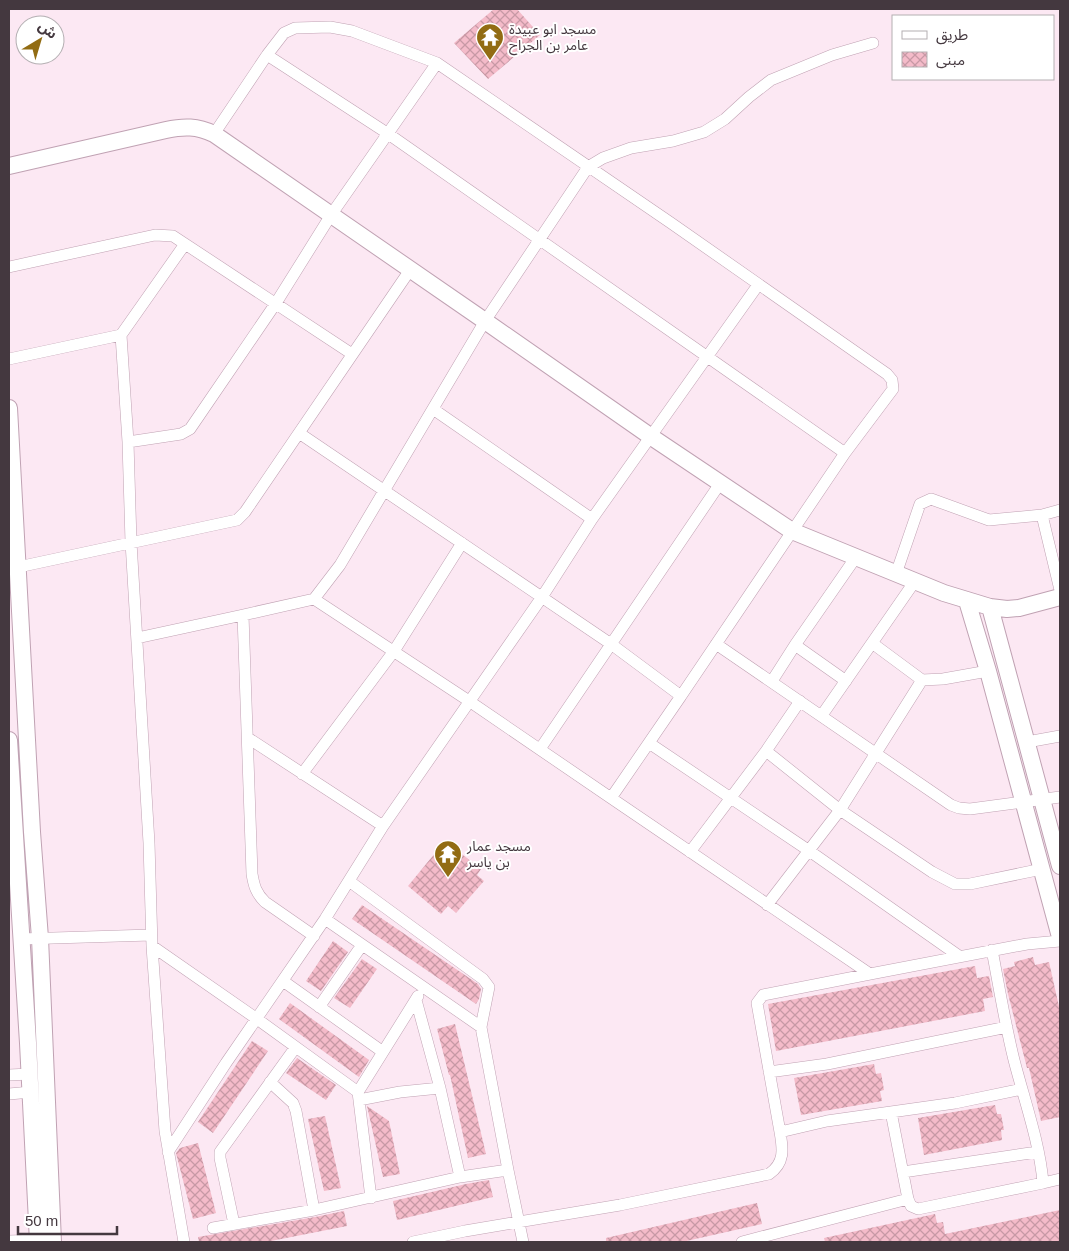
<svg xmlns="http://www.w3.org/2000/svg" width="1069" height="1251" viewBox="0 0 1069 1251" font-family="Arial,'Noto Sans Arabic',sans-serif">
	<style>
		.building { fill: url(#building-cross-hatch) }
		.lines { fill: none; stroke-linecap: round; stroke-linejoin: round }
		.street-casing { stroke: #c0a2b3; stroke-width: 12 }
		.secondary-casing { stroke: #c0a2b3; stroke-width: 18 }
		.street { stroke: #fff; stroke-width: 11 }
		.secondary { stroke: #fff; stroke-width: 16 }
		.labels { text-anchor: middle; dominant-baseline: central; stroke-width: 4; stroke-linejoin: round; paint-order: stroke }
		.poi-label { font-size: 14px; fill: #44383f; stroke: #fff; text-anchor: start }
	</style>
	<defs>
		<pattern id="building-cross-hatch" width="8" height="8" patternUnits="userSpaceOnUse" patternTransform="scale(1.25)"><rect width="8" height="8" fill="#f4bbc9"/><path d="M0 0l8 8M0 8l8-8" fill="none" stroke="#c799a5"/></pattern>
	</defs>
	<rect width="100%" height="100%" fill="#fce8f3"/>
	<!-- building -->
	<path class="building" d="M 494,9 L 517,9 L 540,35 L 488,79 L 454,43 Z
		M 445,841 L 481,869 L 477,875 L 484,881 L 456,913 L 448,906 L 441,914 L 408,886 Z
		M 362,905 L 478,984 L 481,989 L 479,999 L 476,1004 L 352,919 Z
		M 333,941 L 348,952 L 321,991 L 306,981 Z
		M 1033,957 L 1035,965 L 1049,962 L 1060,1011 L 1060,1117 L 1041,1121 L 1029,1068 L 1027,1068 L 1008,994 L 1003,969 L 1015,966 L 1014,962 Z
		M 362,959 L 377,969 L 350,1008 L 334,998 Z
		M 975,966 L 977,978 L 989,976 L 993,997 L 983,999 L 985,1011 L 776,1051 L 768,1004 Z
		M 290,1003 L 369,1060 L 359,1077 L 279,1019 Z
		M 455,1024 L 486,1154 L 468,1158 L 450,1075 L 449,1075 L 437,1029 Z
		M 252,1041 L 268,1051 L 213,1133 L 198,1122 Z
		M 297,1058 L 336,1085 L 326,1100 L 286,1073 Z
		M 874,1064 L 876,1074 L 881,1073 L 884,1090 L 880,1091 L 882,1101 L 801,1115 L 794,1078 Z
		M 995,1105 L 997,1114 L 1001,1114 L 1004,1130 L 1001,1130 L 1002,1140 L 924,1155 L 918,1118 Z
		M 367,1106 L 389,1121 L 400,1174 L 383,1177 Z
		M 325,1116 L 341,1188 L 324,1191 L 308,1119 Z
		M 198,1143 L 216,1213 L 193,1219 L 176,1153 L 180,1148 Z
		M 489,1180 L 493,1197 L 397,1220 L 393,1201 L 466,1184 Z
		M 757,1203 L 762,1224 L 682,1242 L 606,1242 L 606,1238 Z
		M 1060,1210 L 1060,1242 L 825,1242 L 824,1238 L 935,1214 L 937,1223 L 943,1222 L 945,1234 Z
		M 344,1211 L 347,1226 L 266,1242 L 199,1242 L 198,1237 L 315,1217 Z"/>
	<g class="lines">
		<!-- street casing -->
		<g class="street-casing">
			<path id="street" d="M 267,55 L 387,133 L 845,453
				M 214,134 L 267,55 L 284,33 L 295,28 L 330,27 L 352,31 L 437,63 L 671,223 L 887,374 L 892,380 L 893,389 L 845,453 L 681,696 L 611,644 L 299,433
				M 9,267 L 155,235 L 173,236 L 352,354
				M 121,335 L 128,442 L 131,542 L 149,843 L 152,946 L 165,1131 L 184,1242
				M 9,359 L 121,335 L 185,244
				M 433,409 L 592,519
				M 128,442 L 181,434 L 190,429 L 276,303 L 331,215 L 437,63
				M 1042,515 L 1060,590
				M 9,569 L 237,520 L 245,512 L 410,270
				M 896,574 L 920,504 L 931,499 L 989,520 L 1042,515 L 1060,510
				M 314,599 L 340,565 L 485,321 L 588,167 L 603,158 L 631,148 L 673,141 L 704,132 L 725,119 L 749,97 L 771,80 L 832,55 L 873,43
				M 243,615 L 314,599 L 469,701 L 611,798
				M 137,638 L 243,615 L 252,874 C 254,886 256,893 265,902 L 314,936
				M 872,643 L 922,680
				M 716,644 L 951,805 L 959,808 L 970,809 L 1060,797
				M 795,645 L 846,681
				M 772,681 L 795,645 L 856,557
				M 681,696 L 611,798 L 870,974 L 1027,944 L 1060,941
				M 822,715 L 915,581
				M 248,738 L 383,826
				M 1027,742 L 1060,736
				M 649,743 L 808,850 L 959,956
				M 540,749 L 721,482
				M 766,751 L 840,810 L 932,872 L 955,884 L 970,884 L 1042,869
				M 302,774 L 394,651 L 462,543
				M 690,852 L 766,751 L 800,701
				M 349,881 L 483,979 L 489,987 L 481,1027
				M 767,905 L 840,810 L 922,680 L 943,679 L 988,671
				M 325,919 L 481,1027 L 508,1170 L 523,1242
				M 21,939 L 151,935
				M 152,946 L 257,1019 L 358,1092 L 371,1198
				M 992,950 C 999,986 1005,1024 1014,1060 C 1024,1099 1040,1144 1043,1183 L 1060,1179
				M 870,974 L 763,995 L 757,1003 L 780,1132 L 827,1121 L 955,1103 L 1022,1089
				M 283,981 L 383,1052
				M 416,1000 L 440,1088 L 460,1177
				M 319,1007 L 362,945
				M 769,1072 L 827,1064 L 1007,1027
				M 9,1075 L 30,1074
				M 270,1082 L 293,1103 L 296,1111 L 314,1210
				M 358,1092 L 418,996
				M 9,1094 L 31,1092
				M 359,1100 L 400,1092 L 440,1088
				M 891,1112 L 908,1199 L 911,1206 L 918,1209 L 1043,1183
				M 168,1152 L 226,1063 L 325,919 L 383,826 L 542,597 L 592,519 L 758,285
				M 903,1172 L 1037,1152
				M 234,1224 L 220,1158 L 220,1152 L 295,1048
				M 213,1228 L 314,1210 L 460,1177 L 508,1170
				M 9,1241 L 38,1240
				M 413,1242 L 465,1231 L 620,1205 L 769,1174 C 785,1163 783,1149 780,1132
				M 742,1242 L 908,1199"/>
		</g>
		<!-- secondary casing -->
		<g class="secondary-casing">
			<path id="secondary" d="M 9,166 L 166,130 C 184,126 197,126 214,134 L 485,321 L 650,436 L 792,531 L 944,593 L 990,607 L 1007,609 L 1019,608 L 1060,597
				M 9,408 L 32,832 L 40,938 L 53,1242
				M 967,601 L 988,671 L 1060,937
				M 990,607 L 1060,866
				M 9,740 L 28,1043 L 38,1242"/>
		</g>
		<!-- street -->
		<use href="#street" class="street"/>
		<!-- secondary -->
		<use href="#secondary" class="secondary"/>
	</g>
	<!-- icons -->
	<defs>
		<g id="temple-pin" transform="scale(1.4375)"><path d="M0 17L-7.5 6A9.5 9.5 0 1 1 7.5 6Z" fill="#926c13" stroke="#fff"/><path d="M0-6L5-2H3V0L6.5 2.5H4V6H1.5V3h-3V6H-4V2.5H-6.5L-3 0V-2H-5Z" fill="#fff"/></g>
	</defs>
	<g fill-rule="evenodd">
		<use href="#temple-pin" x="490" y="37"/>
		<use href="#temple-pin" x="448" y="854"/>
	</g>
	<g class="labels">
		<!-- poi labels -->
		<g class="poi-label">
			<text x="509" y="29">مسجد ابو عبيدة<tspan x="509" dy="16">عامر بن الجراح</tspan></text>
			<text x="467" y="846">مسجد عمار<tspan x="467" dy="16">بن ياسر</tspan></text>
		</g>
	</g>
	<!-- border -->
	<rect width="1069" height="1251" fill="none" stroke="#44383f" stroke-width="20"/>
	<!-- legend -->
	<rect x="892" y="15" width="162" height="65" fill="#ffffff" stroke="#b4afb2"/>
	<rect x="902" y="31" width="25" height="8" fill="#ffffff" stroke="#b4afb2"/>
	<text x="936" y="40" font-size="15" fill="#44383f">طريق</text>
	<rect x="902" y="52" width="25" height="15" fill="url(#building-cross-hatch)" stroke="#b4afb2"/>
	<text x="936" y="65" font-size="15" fill="#44383f">مبنى</text>
	<!-- north arrow -->
	<g transform="translate(40 40) rotate(38)"><circle r="24" fill="#ffffff" stroke="#b4afb2"/>
	<path d="M0-4L9 19L0 12L-9 19Z" fill="#926c13"/>
	<text y="-8" font-size="14" font-weight="bold" text-anchor="middle" fill="#44383f">ش</text>
	</g>
	<!-- scale -->
	<path d="M18 1226v8h99v-8" fill="none" stroke="#44383f" stroke-width="2.5"/>
	<text x="25" y="1226" font-size="15" fill="#44383f" stroke="#ffffff" stroke-width="4" paint-order="stroke">50 m</text>
</svg>
